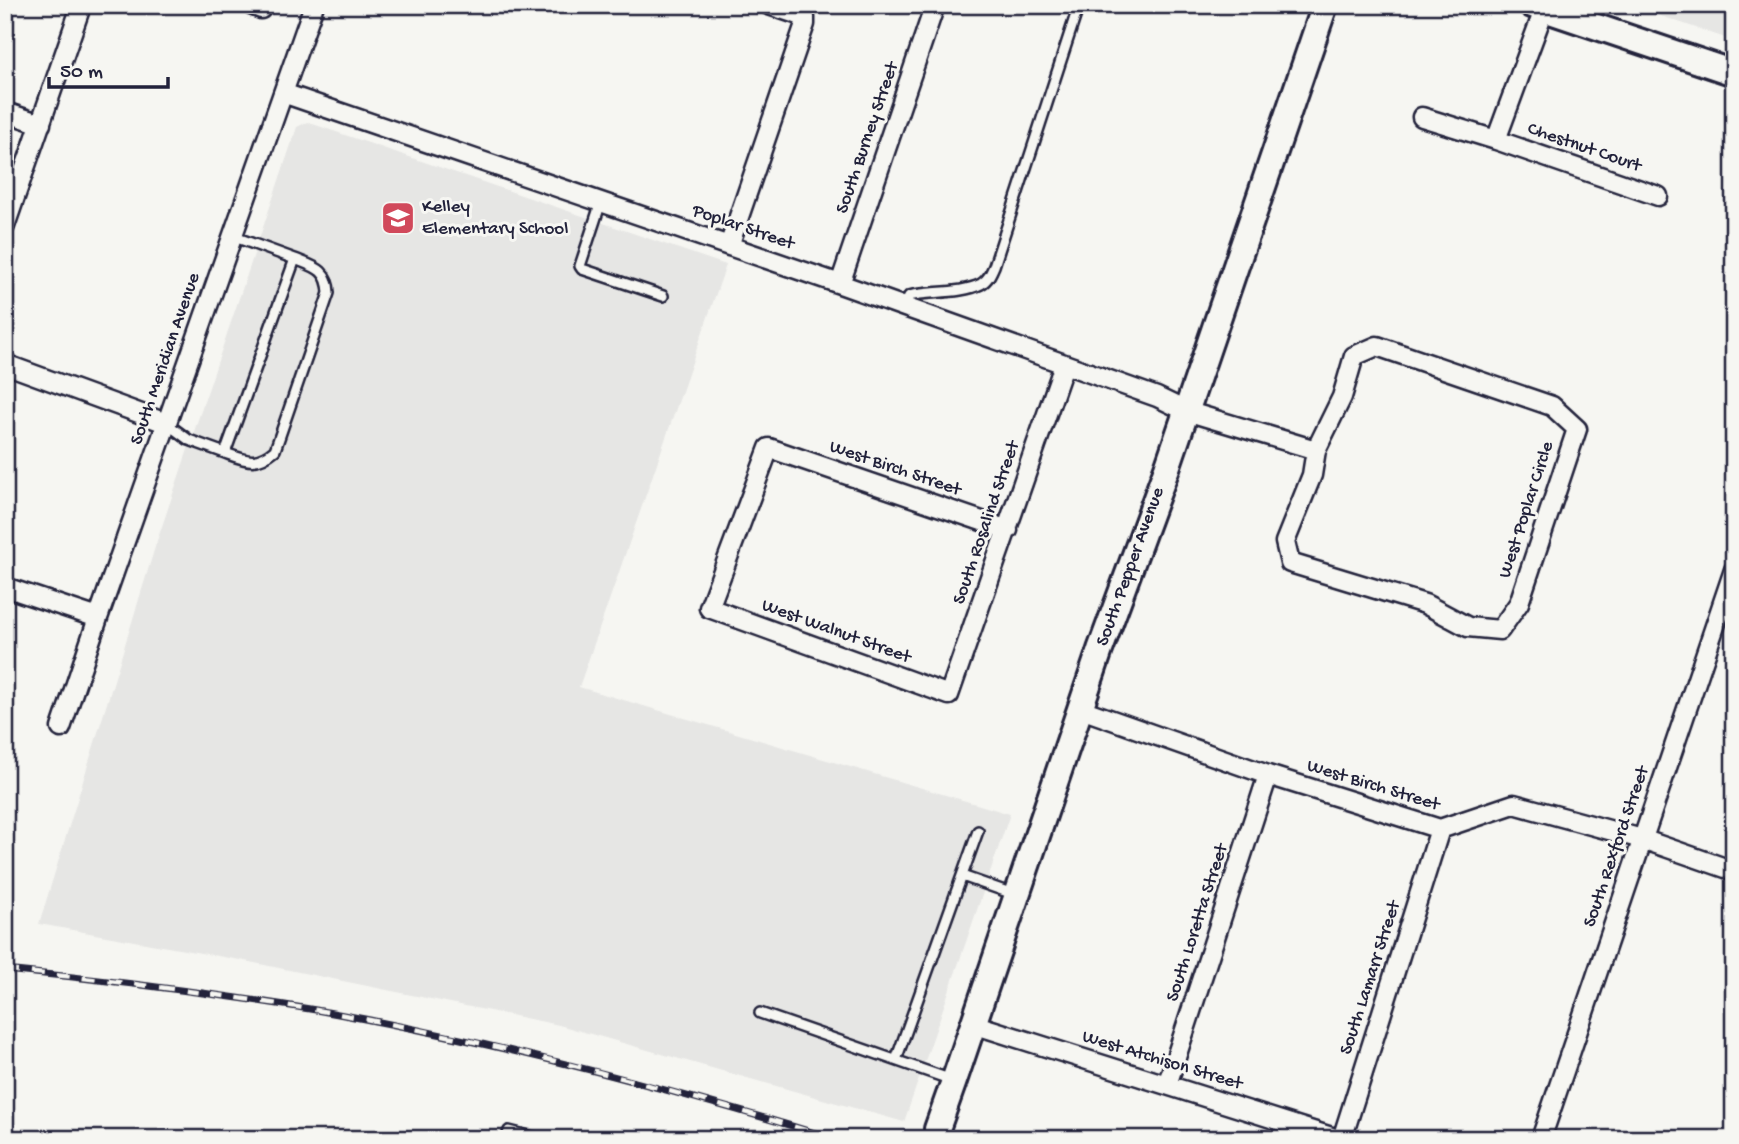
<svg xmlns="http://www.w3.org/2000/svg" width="1739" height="1144" viewBox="0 0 1739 1144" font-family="'Gochi Hand',sans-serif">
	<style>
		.built { fill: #e6e6e4 }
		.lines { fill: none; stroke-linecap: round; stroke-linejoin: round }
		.service-casing { stroke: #22223b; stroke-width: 14 }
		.minor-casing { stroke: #22223b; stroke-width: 23 }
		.secondary-casing { stroke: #22223b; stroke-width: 30 }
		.service { stroke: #f6f6f2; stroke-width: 9 }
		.minor { stroke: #f6f6f2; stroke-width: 18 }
		.secondary { stroke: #f6f6f2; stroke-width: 24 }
		.rail-casing { stroke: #22223b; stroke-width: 7 }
		.rail { stroke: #f6f6f2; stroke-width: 4.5; stroke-dasharray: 13; stroke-linecap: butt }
		.labels { text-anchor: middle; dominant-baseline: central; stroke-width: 6; stroke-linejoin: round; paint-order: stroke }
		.street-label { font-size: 19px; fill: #22223b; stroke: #f6f6f2 }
		.poi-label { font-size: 19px; fill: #22223b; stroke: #f6f6f2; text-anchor: start }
	</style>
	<rect width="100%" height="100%" fill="#f6f6f2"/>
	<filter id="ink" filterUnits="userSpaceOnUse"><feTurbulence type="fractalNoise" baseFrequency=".0143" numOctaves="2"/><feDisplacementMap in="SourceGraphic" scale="14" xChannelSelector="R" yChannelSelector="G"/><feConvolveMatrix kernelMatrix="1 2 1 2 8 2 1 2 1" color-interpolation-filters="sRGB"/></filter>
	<g filter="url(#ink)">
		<!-- built -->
		<path class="built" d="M 1629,5 L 1734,5 L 1734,41 Z
			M 307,122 L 726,265 L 579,687 L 1010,814 L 904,1122 L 559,1025 L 240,960 L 39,924 L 156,544 L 297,127 Z"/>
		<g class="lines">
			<!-- service casing -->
			<g class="service-casing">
				<path id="service" d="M 601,202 L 580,266 L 582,269 L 663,296
					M 904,307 L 909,296 C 929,291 962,294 981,284 C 988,280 991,273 994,266 L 1079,5
					M 166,423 L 189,440 L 225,453 L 295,259 L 232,236
					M 225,453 C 247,461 256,466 275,450 L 329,293 C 328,269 315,267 295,259
					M 962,876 L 1016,895
					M 760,1013 L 952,1080
					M 896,1060 L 978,831
					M 506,1139 L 509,1131 L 541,1139"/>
			</g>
			<!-- minor casing -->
			<g class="minor-casing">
				<path id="minor" d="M 251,5 L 261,9
					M 283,93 L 840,284 L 1157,397 L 1186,411 L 1316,450
					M 5,112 L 41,124
					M 1422,117 L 1496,140 L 1658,196
					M 1496,140 L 1544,10
					M 5,226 L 79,12
					M 729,246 L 805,24 L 805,17 L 769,5
					M 840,284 L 935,5
					M 1377,346 L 1552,406 L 1577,429 L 1519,603 L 1500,630 L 1468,627 L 1425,604 L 1290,563 L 1285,542 L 1312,475 L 1316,450 L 1342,397 L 1354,356 Z
					M 5,364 L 166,423
					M 1008,530 L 769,448 L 709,608 L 949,695 L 1064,365
					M 5,587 L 98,618
					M 1081,709 L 1268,775 L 1440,829 L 1514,804 L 1642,839 L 1734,871
					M 61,728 L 98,618 L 314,5
					M 973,1024 L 1338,1139
					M 1167,1085 L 1268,775
					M 1342,1139 L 1440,829
					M 1541,1139 L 1734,570"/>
			</g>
			<!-- secondary casing -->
			<g class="secondary-casing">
				<path id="secondary" d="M 1532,5 L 1734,73
					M 940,1139 L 937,1129 L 954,1081 L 1100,650 L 1167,468 L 1325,5"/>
			</g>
			<!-- service -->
			<use href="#service" class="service"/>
			<!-- minor -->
			<use href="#minor" class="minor"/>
			<!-- secondary -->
			<use href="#secondary" class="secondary"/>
			<!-- rail casing -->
			<g class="rail-casing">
				<path id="rail" d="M 5,970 C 109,980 212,993 316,1010 C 492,1041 664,1087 835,1139"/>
			</g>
			<!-- rail -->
			<use href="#rail" class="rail"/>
		</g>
	</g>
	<!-- icons -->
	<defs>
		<g id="school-square" transform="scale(1.75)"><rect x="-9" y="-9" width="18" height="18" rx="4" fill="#d1495b" stroke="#f6f6f2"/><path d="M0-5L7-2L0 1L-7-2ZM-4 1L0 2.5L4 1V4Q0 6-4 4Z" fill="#fff"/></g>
	</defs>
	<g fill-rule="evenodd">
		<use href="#school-square" x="398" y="218"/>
	</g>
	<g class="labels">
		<!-- street labels -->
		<g class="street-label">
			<text transform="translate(868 138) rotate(-71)">South Burney Street</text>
			<text transform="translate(1584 148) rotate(19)">Chestnut Court</text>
			<text transform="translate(743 228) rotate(19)">Poplar Street</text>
			<text transform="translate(166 359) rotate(-71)">South Meridian Avenue</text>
			<text transform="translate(895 469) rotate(19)">West Birch Street</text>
			<text transform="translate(1527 510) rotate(-72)">West Poplar Circle</text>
			<text transform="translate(987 523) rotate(-71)">South Rosalind Street</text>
			<text transform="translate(1131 567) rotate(-70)">South Pepper Avenue</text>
			<text transform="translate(836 632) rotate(20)">West Walnut Street</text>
			<text transform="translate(1373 786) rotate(17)">West Birch Street</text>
			<text transform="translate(1617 847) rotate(-71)">South Rexford Street</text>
			<text transform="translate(1198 923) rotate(-72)">South Loretta Street</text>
			<text transform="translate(1371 978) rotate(-72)">South Lamarr Street</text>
			<text transform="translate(1162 1061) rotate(17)">West Atchison Street</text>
		</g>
		<!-- poi labels -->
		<g class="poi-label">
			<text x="422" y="207">Kelley<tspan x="422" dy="22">Elementary School</tspan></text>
		</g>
	</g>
	<!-- margin -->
	<rect width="1739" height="1144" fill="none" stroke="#f6f6f2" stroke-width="28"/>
	<rect x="14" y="14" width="1711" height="1116" fill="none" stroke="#22223b" stroke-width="2.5" filter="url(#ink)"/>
	<!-- scale -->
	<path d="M49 77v10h119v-10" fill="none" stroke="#22223b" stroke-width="3.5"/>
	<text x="60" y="77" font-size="21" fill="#22223b" stroke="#f6f6f2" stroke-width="5" paint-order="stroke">50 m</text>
</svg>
